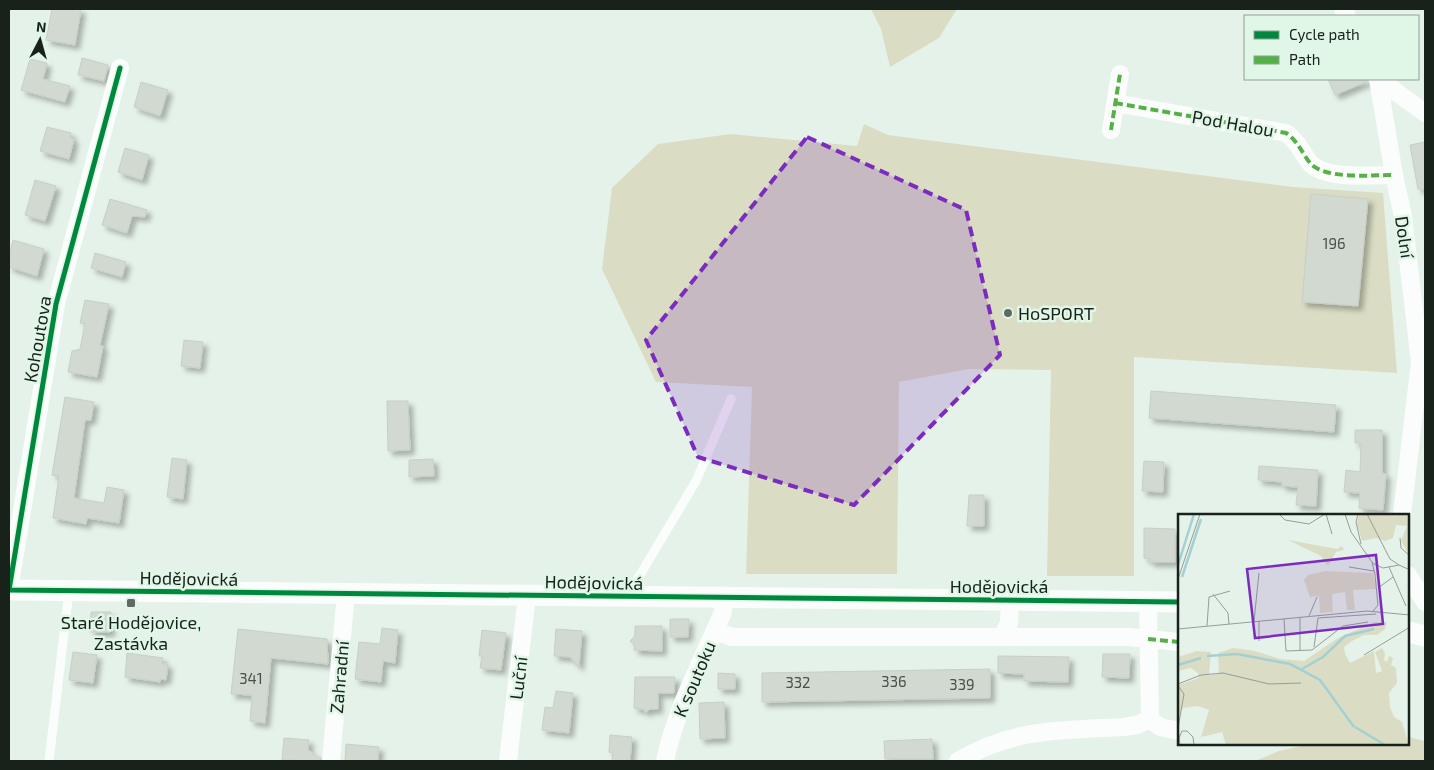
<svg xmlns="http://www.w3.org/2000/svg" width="1434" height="770" viewBox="0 0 1434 770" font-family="'Exo 2',sans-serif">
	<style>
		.green { fill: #daddc4 }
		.building { fill: #d1d9d0; stroke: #c7cfc6; filter: url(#shadow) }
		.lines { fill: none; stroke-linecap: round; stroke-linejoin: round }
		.service { stroke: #fbfdfc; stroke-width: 9 }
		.minor { stroke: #fbfdfc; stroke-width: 18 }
		.tertiary { stroke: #fbfdfc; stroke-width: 21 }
		.quiet { stroke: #55b145; stroke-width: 4; stroke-dasharray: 8 4; stroke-linecap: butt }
		.cycleway-casing { stroke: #e0f7e7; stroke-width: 8 }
		.cycleway { stroke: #00873e; stroke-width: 5 }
		.marked { fill: #7b2cbf; fill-opacity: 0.2; stroke: #7b2cbf; stroke-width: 4; stroke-dasharray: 10 6; stroke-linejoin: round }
		.poi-dot { fill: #606a63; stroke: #e0f7e7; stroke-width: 2 }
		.labels { text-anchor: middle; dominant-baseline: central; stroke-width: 5; stroke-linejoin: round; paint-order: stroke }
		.number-label { font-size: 15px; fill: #49514a }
		.street-label { font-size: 18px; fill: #19211b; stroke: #e0f7e7 }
		.poi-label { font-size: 18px; fill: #19211b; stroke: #e0f7e7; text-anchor: start }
		.inset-river { fill: none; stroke: #a3d0d3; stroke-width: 2.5 }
		.inset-road { fill: none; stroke: #939e97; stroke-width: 1 }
		.view { fill: #7b2cbf; fill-opacity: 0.15; stroke: #7b2cbf; stroke-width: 2.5 }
		.inset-edge { fill: none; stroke: #19211b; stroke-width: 2.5 }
	</style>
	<defs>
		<filter id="shadow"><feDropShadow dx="4.5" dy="4.5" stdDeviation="2.5" flood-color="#0004"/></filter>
	</defs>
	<rect width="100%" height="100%" fill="#e5f2e9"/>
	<!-- green -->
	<path class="green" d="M 871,9 L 957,9 L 939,38 L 890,67 L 881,29 Z
		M 864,124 L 888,135 L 1293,187 L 1383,193 L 1397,373 L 1134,357 L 1134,576 L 1047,576 L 1051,370 L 969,369 L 899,382 L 897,574 L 746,574 L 752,387 L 656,382 L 602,269 L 612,188 L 658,144 L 731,134 L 857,146 Z
		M 1408,737 L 1425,741 L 1425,761 L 1255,761 L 1279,751 L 1311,744 L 1408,744 Z"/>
	<!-- building -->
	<path class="building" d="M 52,9 L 81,9 L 75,45 L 46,40 Z
		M 82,58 L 108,65 L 104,81 L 78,75 Z
		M 30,59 L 47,63 L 43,79 L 70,86 L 65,102 L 21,90 Z
		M 1328,79 L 1368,79 L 1368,81 L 1335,95 Z
		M 141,82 L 168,90 L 160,116 L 134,107 Z
		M 47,127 L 71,133 L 70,138 L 74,139 L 69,159 L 40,151 Z
		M 1425,142 L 1425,189 L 1418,189 L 1410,145 Z
		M 125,148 L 149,155 L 142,180 L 118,172 Z
		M 35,180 L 56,186 L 45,221 L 25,215 Z
		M 1311,194 L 1368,199 L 1358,306 L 1302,302 Z
		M 110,199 L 147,210 L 145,217 L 132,216 L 127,233 L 102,225 Z
		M 13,240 L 44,249 L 37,276 L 9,267 L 9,256 Z
		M 95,253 L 126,262 L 122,277 L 91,268 Z
		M 85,300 L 109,304 L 100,345 L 103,346 L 97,377 L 68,372 L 72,351 L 80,349 L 85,324 L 80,323 Z
		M 184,340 L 203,342 L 200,368 L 181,366 Z
		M 1151,391 L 1336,405 L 1334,432 L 1149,418 Z
		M 65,397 L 94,402 L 91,420 L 85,420 L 74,498 L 104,503 L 107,487 L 124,490 L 119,523 L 87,518 L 86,524 L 53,518 L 59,476 L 52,475 Z
		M 387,401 L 408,401 L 410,450 L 388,451 Z
		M 1355,430 L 1382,430 L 1382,473 L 1386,474 L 1383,510 L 1359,508 L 1360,493 L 1344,492 L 1346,470 L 1360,472 L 1361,443 L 1355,443 Z
		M 172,458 L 187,460 L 183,499 L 167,497 Z
		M 433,459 L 434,476 L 409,477 L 409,460 Z
		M 1144,461 L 1164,462 L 1163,492 L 1142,491 Z
		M 1259,466 L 1318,470 L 1316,506 L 1296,505 L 1298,487 L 1282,486 L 1282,482 L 1258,480 Z
		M 969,495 L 984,495 L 984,526 L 967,526 Z
		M 1144,528 L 1175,529 L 1175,562 L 1150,562 L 1150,559 L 1144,558 Z
		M 91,612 L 111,612 L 110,632 L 90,632 Z
		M 670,619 L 689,619 L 688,637 L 670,637 Z
		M 635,626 L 662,626 L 662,651 L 634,650 L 635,646 L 630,641 L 635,636 Z
		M 382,628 L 398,630 L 395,663 L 383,661 L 381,682 L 355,679 L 359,642 L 380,644 Z
		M 238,629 L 327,639 L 328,664 L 271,658 L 265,723 L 250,721 L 252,695 L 231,694 Z
		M 556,629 L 582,631 L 579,667 L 570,657 L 554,656 Z
		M 482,630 L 506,633 L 501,670 L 480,668 L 482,656 L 479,656 Z
		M 73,652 L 97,655 L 93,683 L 69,680 Z
		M 127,653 L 163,658 L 162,664 L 168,664 L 166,680 L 161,679 L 160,682 L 125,677 Z
		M 1103,654 L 1130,654 L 1129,678 L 1102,677 Z
		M 998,656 L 1069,657 L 1068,682 L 1024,681 L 1024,674 L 998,673 Z
		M 990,669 L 990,698 L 762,702 L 762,673 Z
		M 718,673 L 735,674 L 735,689 L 718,689 Z
		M 635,677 L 675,677 L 674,693 L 658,693 L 658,709 L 650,709 L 646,712 L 642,709 L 634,708 Z
		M 556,691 L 573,693 L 569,733 L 542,730 L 545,707 L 553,708 Z
		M 724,702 L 725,738 L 700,739 L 699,703 Z
		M 610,735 L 632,737 L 630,761 L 612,761 L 613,753 L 609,752 Z
		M 284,738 L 309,740 L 308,750 L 321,759 L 321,761 L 282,760 Z
		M 932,739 L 933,759 L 885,759 L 884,741 Z
		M 346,744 L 379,747 L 378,761 L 345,761 Z"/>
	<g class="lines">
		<!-- service -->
		<path class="service" d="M 628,595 L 696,481 L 731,399
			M 49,761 L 69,591"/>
		<!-- minor -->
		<path class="minor" d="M 1343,9 L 1347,16
			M 1378,79 L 1394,175 L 1403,216 L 1420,362 L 1402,515
			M 1382,79 L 1396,92 L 1425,113
			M 1115,103 L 1286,133 C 1298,141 1302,153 1310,163 C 1325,180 1373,175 1394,175
			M 1111,130 L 1120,74
			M 1408,575 L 1425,602
			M 9,590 L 56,304 L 120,68
			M 1148,601 L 1150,719
			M 715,631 L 732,637 L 1128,637 L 1179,642
			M 1002,637 L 1009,623 L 1010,600
			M 331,761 L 346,593
			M 508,761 L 527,595
			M 665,761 C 676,709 702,661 723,612 L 723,597
			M 958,761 C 1013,728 1062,730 1124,727 L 1137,725 L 1150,719 L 1160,727 L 1179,731"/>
		<!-- tertiary -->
		<path class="tertiary" d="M 9,590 L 1179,602
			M 1408,632 L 1425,636"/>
		<!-- quiet -->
		<path class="quiet" d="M 1115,103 L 1286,133 C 1298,141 1302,153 1310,163 C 1325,180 1373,175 1394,175
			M 1111,130 L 1120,74
			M 1148,639 L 1179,642"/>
		<!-- cycleway casing -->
		<g class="cycleway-casing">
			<path id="cycleway" d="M 9,590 L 1179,602
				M 9,590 L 56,304 L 120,68"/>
		</g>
		<!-- cycleway -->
		<use href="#cycleway" class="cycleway"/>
	</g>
	<!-- marked area -->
	<path class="marked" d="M 807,137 L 966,210 L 1000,355 L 854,505 L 698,457 L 646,340 Z"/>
	<!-- markers -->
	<g class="poi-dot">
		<circle cx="1008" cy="313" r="5"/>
		<rect x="126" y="598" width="10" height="10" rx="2.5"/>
	</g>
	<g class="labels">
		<!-- number labels -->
		<g class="number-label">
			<text x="1334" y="243">196</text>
			<text x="251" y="678">341</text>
			<text x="894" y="681">336</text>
			<text x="798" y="682">332</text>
			<text x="962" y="684">339</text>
		</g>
		<!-- street labels -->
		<g class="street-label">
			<text transform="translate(1233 123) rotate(10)">Pod Halou</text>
			<text transform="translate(1405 237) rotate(82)">Dolní</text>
			<text transform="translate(37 339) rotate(-80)">Kohoutova</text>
			<text transform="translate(189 578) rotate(1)">Hodějovická</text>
			<text transform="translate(594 582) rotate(1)">Hodějovická</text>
			<text x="999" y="586">Hodějovická</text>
			<text transform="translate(339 677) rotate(-85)">Zahradní</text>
			<text transform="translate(518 678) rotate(-83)">Luční</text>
			<text transform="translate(694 679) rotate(-67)">K soutoku</text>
		</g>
		<!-- poi labels -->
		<g class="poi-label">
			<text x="1018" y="313">HoSPORT</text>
			<text x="131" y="622" text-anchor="middle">Staré Hodějovice,<tspan x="131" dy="21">Zastávka</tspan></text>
		</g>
	</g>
	<!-- overview -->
	<g transform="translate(1178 514)">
		<rect width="231" height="231" fill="#e5f2e9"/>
		<path d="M 181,0 L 231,0 L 231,41 L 223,27 L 229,12 L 218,11 L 215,24 L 207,27 L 198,24 L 184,27 L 179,10 ZM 110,26 L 159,35 L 164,32 L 166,36 L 158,38 L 150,52 L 143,42 ZM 148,57 L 195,59 L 198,75 L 175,76 L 177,96 L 169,96 L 167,78 L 154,80 L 155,98 L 142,99 L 141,82 L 132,83 L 126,66 L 130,61 ZM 196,108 L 209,108 L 207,115 L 199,121 L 186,121 L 174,127 L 166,133 L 167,140 L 172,149 L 196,137 L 198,159 L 204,157 L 197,138 L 204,134 L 207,139 L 206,146 L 209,148 L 211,142 L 215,144 L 213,151 L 218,154 L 219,169 L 211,179 L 212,193 L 216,203 L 224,208 L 231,231 L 48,231 L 44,218 L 23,223 L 31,196 L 20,192 L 5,194 L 0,202 L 0,171 L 21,164 L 20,159 L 13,154 L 0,157 L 0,143 L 19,137 L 33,138 L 31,161 L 41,160 L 40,139 L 55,134 L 77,137 L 102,145 L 126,147 L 160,124 Z" fill="#daddc4"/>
		<path class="inset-river" d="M 0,51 L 16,0M 4,63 L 23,5M 29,142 L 59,140 L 112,150 L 142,166 L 176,213M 0,151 L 23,144M 124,155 L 145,143 L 167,122 L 196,115M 177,213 L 207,231"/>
		<path class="inset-road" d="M 101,0 L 107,6 L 131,10 L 147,0M 148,0 L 154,20M 167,0 L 173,18 L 194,48 L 197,61 L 200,91 L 195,97M 180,0 L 178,8 L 183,30M 189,0 L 212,45 L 221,51M 222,24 L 223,34 L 232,42M 194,49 L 205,54 L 221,51 L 232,56M 171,53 L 196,57M 211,53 L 228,92M 0,65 L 22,0M 200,74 L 215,63M 35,80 L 50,99 L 51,110M 131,102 L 139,83M 140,104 L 198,100M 106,105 L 108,137 L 134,136 L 165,112 L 190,108M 76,107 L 81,59M 29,112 L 31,83 L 52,77M 0,115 L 189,97 L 232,101M 81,127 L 81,107M 136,133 L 140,104M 122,137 L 122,103M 186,141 L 232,113M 0,170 L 23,161 L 45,159 L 91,170 L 123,169M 0,172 L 6,180 L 0,214 L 2,231M 1,224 L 4,217 L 9,217 L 15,223 L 16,231"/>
		<path class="view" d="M 198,41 L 205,110 L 77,124 L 69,55 Z"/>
		<rect width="231" height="231" class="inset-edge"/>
	</g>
	<!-- border -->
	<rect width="1434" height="770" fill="none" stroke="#19211b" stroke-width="20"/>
	<!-- legend -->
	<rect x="1244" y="15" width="175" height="65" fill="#e0f7e7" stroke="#90a195"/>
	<rect x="1254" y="31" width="25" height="8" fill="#00873e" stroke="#90a195"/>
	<text x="1289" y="40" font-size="15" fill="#19211b">Cycle path</text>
	<rect x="1254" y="56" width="25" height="8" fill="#55b145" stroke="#90a195"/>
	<text x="1289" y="65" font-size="15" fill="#19211b">Path</text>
	<!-- north arrow -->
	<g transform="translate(40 40) rotate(6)" stroke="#e0f7e7" stroke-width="4" paint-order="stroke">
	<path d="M0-4L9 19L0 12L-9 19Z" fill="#19211b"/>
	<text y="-8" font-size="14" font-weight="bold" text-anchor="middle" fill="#19211b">N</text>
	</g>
</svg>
